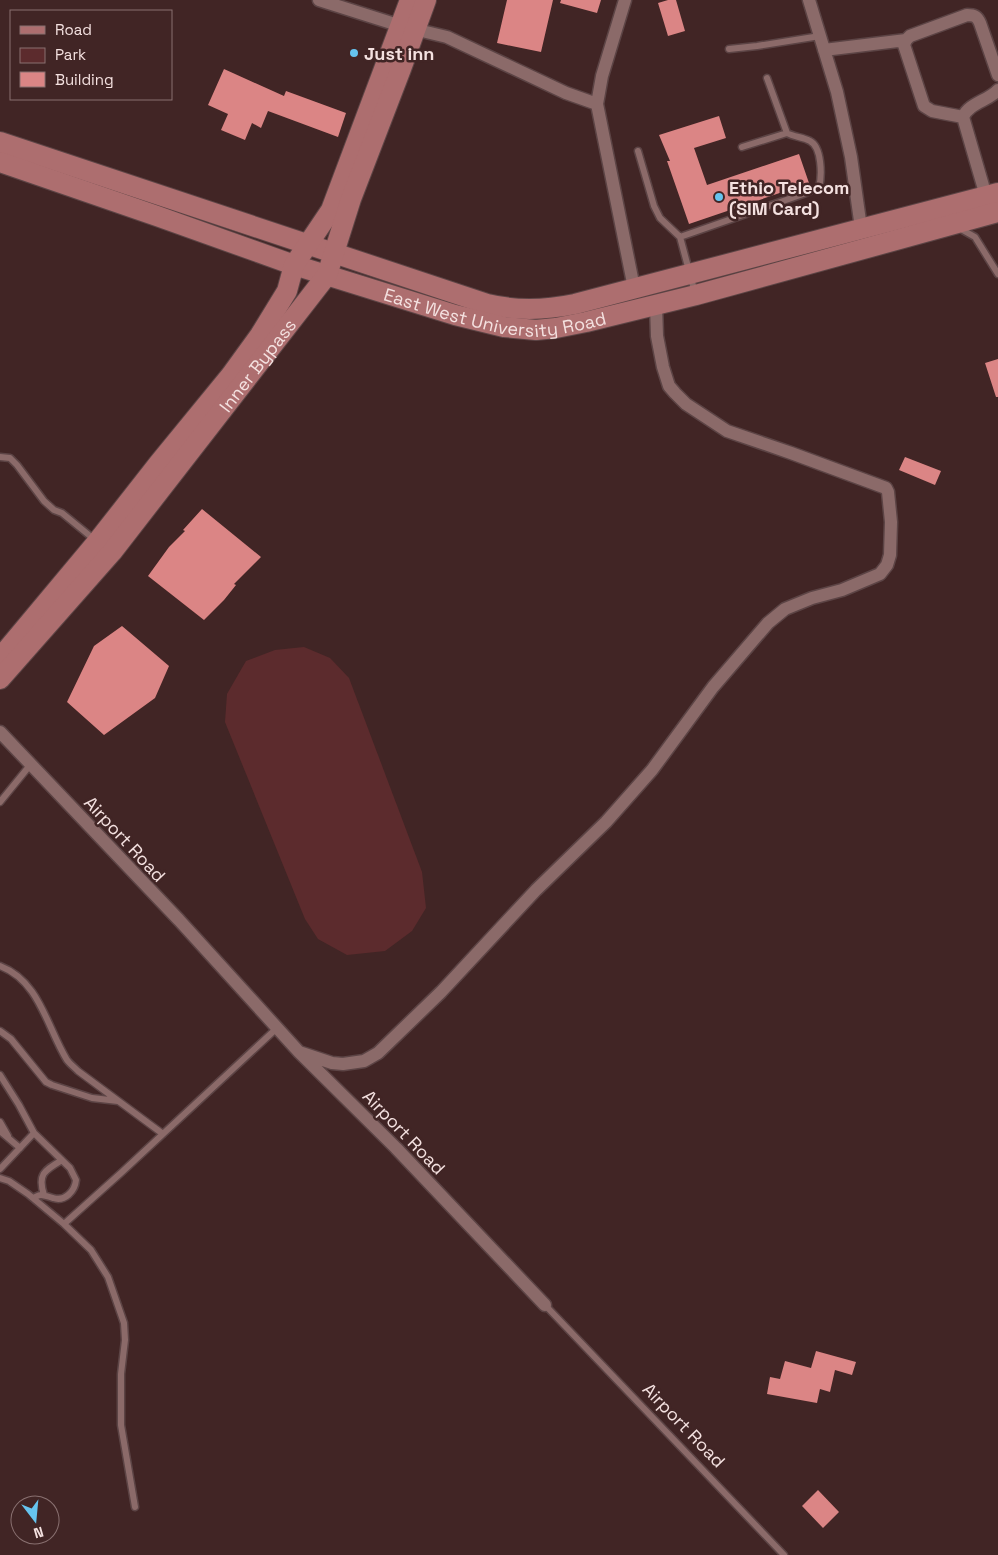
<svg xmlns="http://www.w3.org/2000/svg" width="998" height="1555" viewBox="0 0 998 1555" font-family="'Space Grotesk',sans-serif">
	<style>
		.green { fill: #5c2b2d }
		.building { fill: #db8585 }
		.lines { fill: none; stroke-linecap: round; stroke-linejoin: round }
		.lane-casing { stroke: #5c4445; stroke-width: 9 }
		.street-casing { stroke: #5c4445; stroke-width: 15 }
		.primary-casing { stroke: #5c4445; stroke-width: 22 }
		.lane { stroke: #8b6a69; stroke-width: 6 }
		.street { stroke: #8b6a69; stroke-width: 12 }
		.primary { stroke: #ad6e6f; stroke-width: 20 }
		.poi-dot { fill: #66c4ef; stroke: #412525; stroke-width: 2 }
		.labels { text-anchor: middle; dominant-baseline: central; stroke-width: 5; stroke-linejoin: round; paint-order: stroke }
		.poi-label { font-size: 18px; font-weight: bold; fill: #f4e1e0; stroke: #412525; text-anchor: start }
		.street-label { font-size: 18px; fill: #f4e1e0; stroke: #412525 }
	</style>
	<rect width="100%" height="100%" fill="#412525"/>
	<!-- green -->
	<path class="green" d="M 304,647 L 330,658 L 349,678 L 422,872 L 426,908 L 412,931 L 385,951 L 347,955 L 318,939 L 305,919 L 225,722 L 227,694 L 246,661 L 275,650 Z"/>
	<!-- building -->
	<path class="building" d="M 507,0 L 553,0 L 541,52 L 497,43 Z
		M 561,0 L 601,0 L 597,13 L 560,3 Z
		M 668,0 L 676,0 L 685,31 L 668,36 L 658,3 Z
		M 224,69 L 284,96 L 286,91 L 346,113 L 338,137 L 268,111 L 261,128 L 252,123 L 245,140 L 221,130 L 228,114 L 208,105 Z
		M 719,116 L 726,138 L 694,148 L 707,185 L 799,154 L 809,183 L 689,224 L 667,161 L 670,161 L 659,135 Z
		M 998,359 L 998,397 L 996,397 L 985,363 Z
		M 905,457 L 941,471 L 935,485 L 899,470 Z
		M 202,509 L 261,557 L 234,584 L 236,585 L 224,600 L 204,620 L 148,576 L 169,547 L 185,531 L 183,530 Z
		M 122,626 L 169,666 L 155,698 L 104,735 L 67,702 L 94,646 Z
		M 816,1351 L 856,1362 L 852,1375 L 835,1370 L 830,1392 L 820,1389 L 817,1403 L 767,1394 L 770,1377 L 780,1379 L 785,1361 L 811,1368 Z
		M 818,1490 L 839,1512 L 823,1528 L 802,1506 Z"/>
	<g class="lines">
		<!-- lane casing -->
		<g class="lane-casing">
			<path id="lane" d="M 729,49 L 757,46 L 820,36
				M 742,147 L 787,133
				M 638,151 L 654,206 L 660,218 L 680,237 L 695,293
				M 959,228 L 975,237 L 998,274
				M 680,237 L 806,193 L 819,187 C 822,176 822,147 810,141 C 803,137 794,137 787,133 L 767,78
				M 0,457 L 10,458 L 17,465 L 44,501 L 54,510 L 62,513 L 95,540
				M 0,802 L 31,764
				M 0,966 C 40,981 47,1028 67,1060 C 70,1064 74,1067 78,1071 L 163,1134
				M 0,1031 L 11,1039 L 46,1082 L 52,1085 L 92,1098 L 118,1101
				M 0,1075 L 19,1105 L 34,1133 L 70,1168 L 76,1180 C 75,1191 65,1202 53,1198 C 49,1197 45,1195 41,1195 C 38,1195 36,1197 33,1198
				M 0,1122 L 8,1136
				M 0,1131 L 20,1148
				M 0,1169 L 34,1133
				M 0,1178 L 9,1181 L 28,1194 L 64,1224 L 91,1250 L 108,1277 L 124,1323 L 125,1340 L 121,1374 L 121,1425 L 135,1507
				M 44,1195 C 37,1174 45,1170 62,1160
				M 64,1224 L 122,1172 L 277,1028
				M 545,1305 L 784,1555"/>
		</g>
		<!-- street casing -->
		<g class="street-casing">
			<path id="street" d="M 319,0 L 401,26 L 447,37 L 566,93 L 597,104
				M 625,0 L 602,76 L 597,104 L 634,288
				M 809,0 L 837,92 L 851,157 L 861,228
				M 906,40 L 904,45 L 906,51 L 924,106 L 932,111 L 963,117
				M 824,50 L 906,40 L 910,36 L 967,15 C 974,15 977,16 980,23 L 998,75
				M 986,196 L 963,117 C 969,103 988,101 998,90
				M 0,732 L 179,920 L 299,1052 L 396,1148 L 545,1305
				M 299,1052 L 332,1063 L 343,1064 L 364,1061 L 378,1053 L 441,992 L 536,890 L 606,822 L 652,770 L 713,687 L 768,623 L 785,609 L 812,598 L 842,590 L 880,574 L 887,565 L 890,555 L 891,522 L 888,492 L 886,488 L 791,453 L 727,431 L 686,404 L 675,393 L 669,386 L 663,367 L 657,336 L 656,305"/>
		</g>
		<!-- primary casing -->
		<g class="primary-casing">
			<g id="primary">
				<path d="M 0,142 L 487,304 C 516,311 546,310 575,304 L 998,193"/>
				<path id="s1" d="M 0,162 L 157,216 L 294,265 L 455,315 L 504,327 L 536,330 L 556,328 L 586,322 L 696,295 L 998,212"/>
				<path d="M 0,658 L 97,542 L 159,463 L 231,375 L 260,335 L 287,291 L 294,265 L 331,210 L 410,0"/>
				<path id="s2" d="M 0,679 L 112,552 L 327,275 L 351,199 L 401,69 L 426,0"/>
			</g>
		</g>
		<!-- lane -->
		<use href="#lane" class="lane"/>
		<!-- street -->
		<use href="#street" class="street"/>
		<!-- primary -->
		<use href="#primary" class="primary"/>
	</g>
	<!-- markers -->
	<g class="poi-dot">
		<circle cx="354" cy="53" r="5"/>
		<circle cx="719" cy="197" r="5"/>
	</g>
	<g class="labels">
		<!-- poi labels -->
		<g class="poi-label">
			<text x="364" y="53">Just inn</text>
			<text x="729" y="187">Ethio Telecom<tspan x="729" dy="21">(SIM Card)</tspan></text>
		</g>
		<!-- street labels -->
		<g class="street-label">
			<text stroke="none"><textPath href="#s1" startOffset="520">East West University Road</textPath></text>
			<text stroke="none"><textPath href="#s2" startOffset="406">Inner Bypass</textPath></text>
			<text transform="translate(125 839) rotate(47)">Airport Road</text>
			<text transform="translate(404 1132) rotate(46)">Airport Road</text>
			<text transform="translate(684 1425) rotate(46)">Airport Road</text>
		</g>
	</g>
	<!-- legend -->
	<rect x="10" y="10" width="162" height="90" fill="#412525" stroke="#897070"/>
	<rect x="20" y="26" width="25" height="8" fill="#ad6e6f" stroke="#897070"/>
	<text x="55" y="35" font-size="15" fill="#f4e1e0">Road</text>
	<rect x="20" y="48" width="25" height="15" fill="#5c2b2d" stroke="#897070"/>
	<text x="55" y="60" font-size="15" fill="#f4e1e0">Park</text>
	<rect x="20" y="72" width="25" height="15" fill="#db8585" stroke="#897070"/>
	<text x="55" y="85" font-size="15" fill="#f4e1e0">Building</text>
	<!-- north arrow -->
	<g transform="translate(35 1520) rotate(164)"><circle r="24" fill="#412525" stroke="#897070"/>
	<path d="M0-4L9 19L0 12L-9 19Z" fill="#66c4ef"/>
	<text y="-8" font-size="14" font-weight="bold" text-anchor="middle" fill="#f4e1e0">N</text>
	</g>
</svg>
